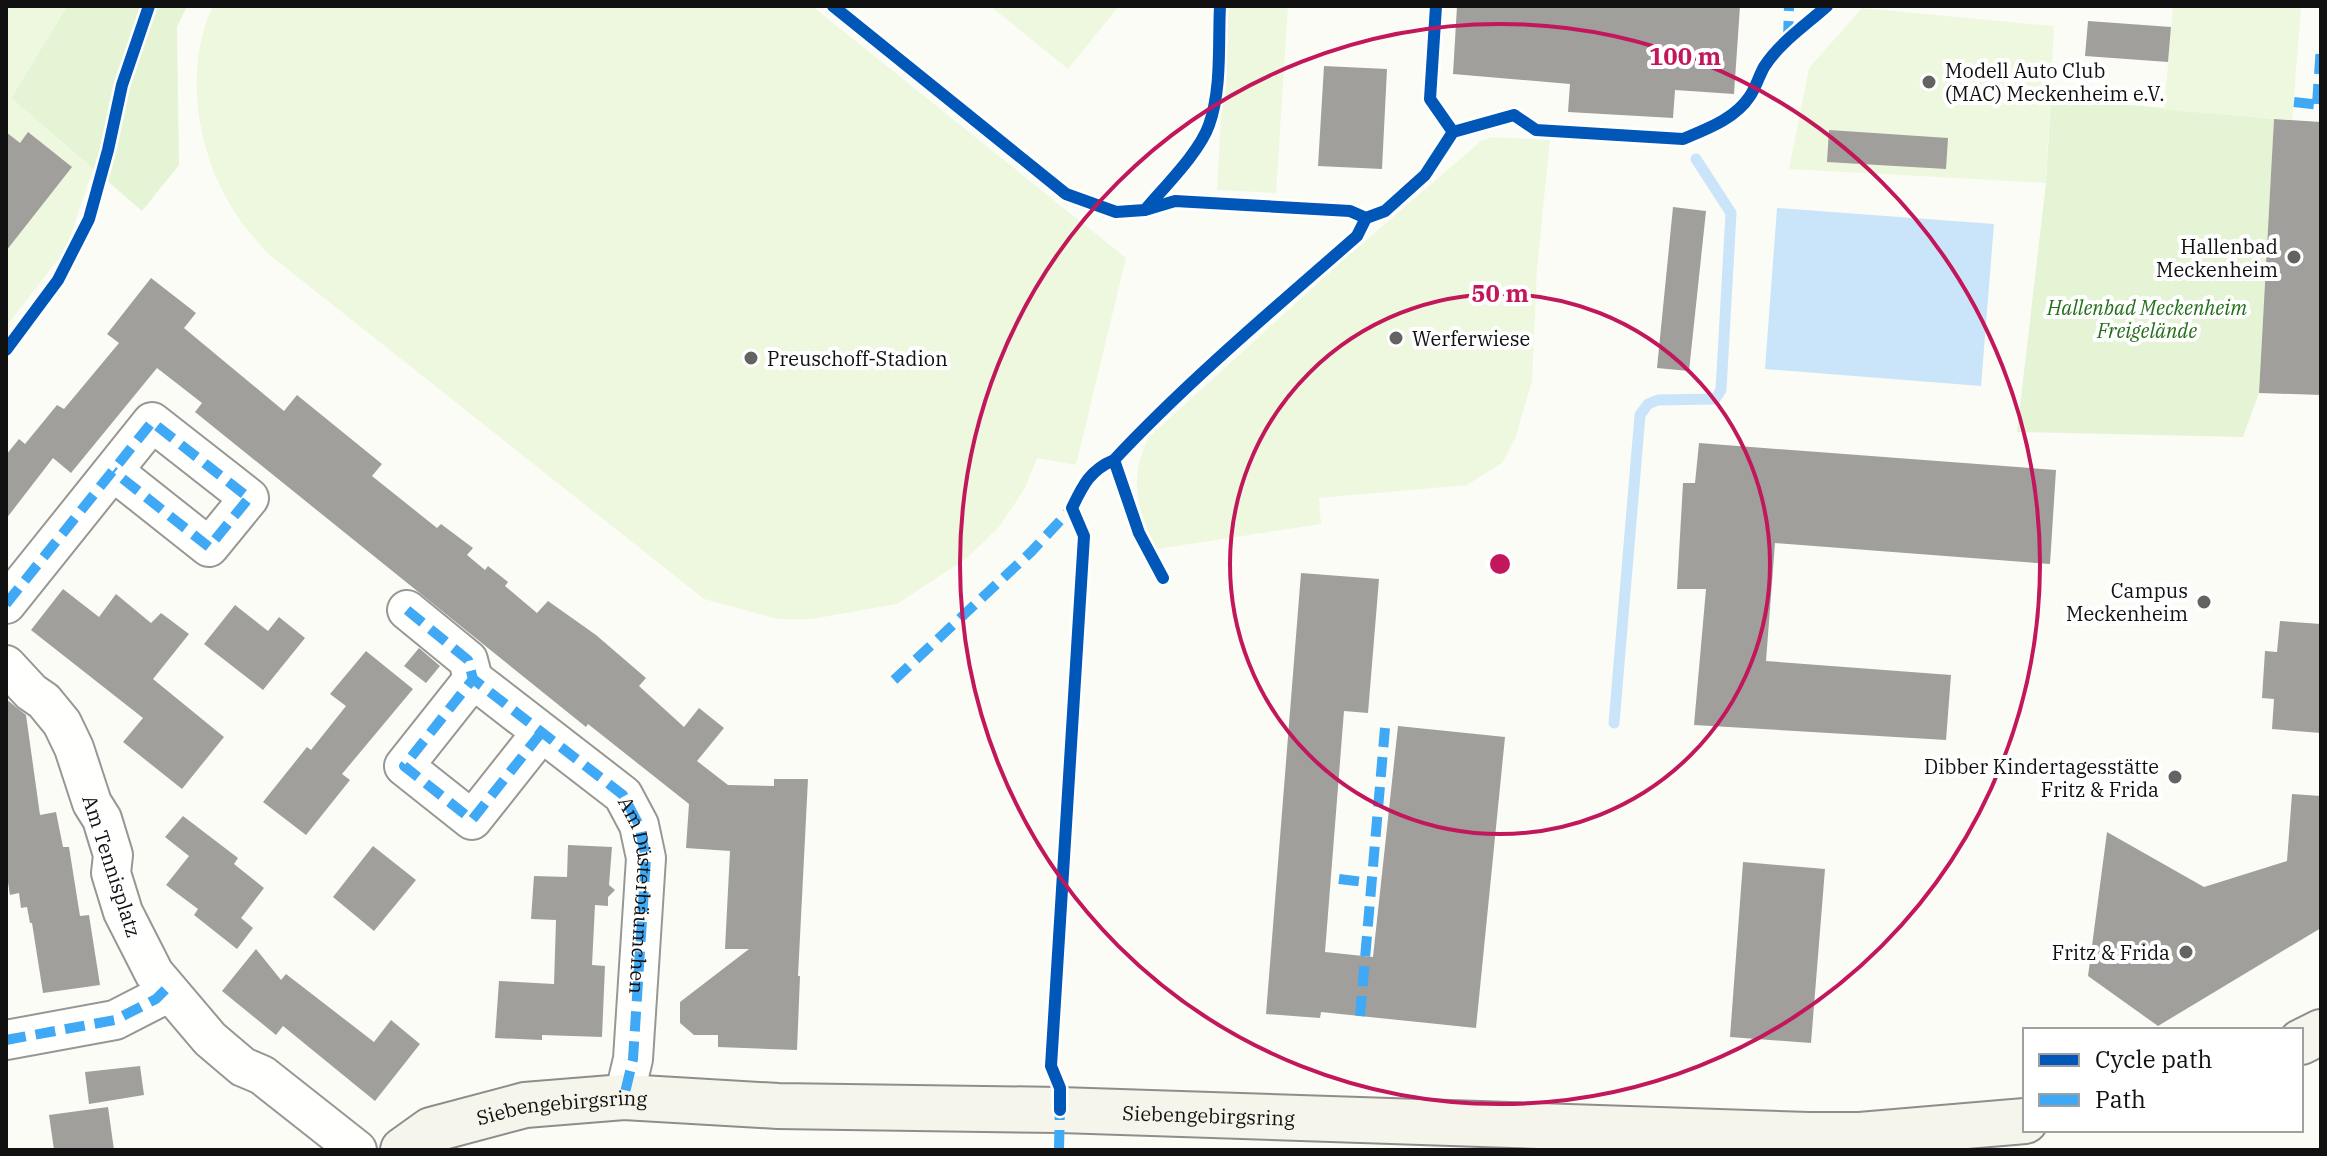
<svg xmlns="http://www.w3.org/2000/svg" width="2327" height="1156" viewBox="0 0 2327 1156" font-family="'IBM Plex Serif',serif">
	<style>
		.green { fill: #e4f4d5 }
		.pitch { fill: #eef8df }
		.water { fill: #cae5fa }
		.lines { fill: none; stroke-linecap: round; stroke-linejoin: round }
		.stream { stroke: #cae5fa; stroke-width: 11 }
		.building { fill: #a09f9c }
		.street-casing { stroke: #979795; stroke-width: 42 }
		.secondary-casing { stroke: #8d8d8b; stroke-width: 48 }
		.street { stroke: #fffffe; stroke-width: 38 }
		.secondary { stroke: #f6f5eb; stroke-width: 44 }
		.quiet { stroke: #3fa9f5; stroke-width: 10; stroke-dasharray: 20 10; stroke-linecap: butt }
		.cycleway-casing { stroke: #fff; stroke-width: 17 }
		.cycleway { stroke: #0057b8; stroke-width: 12 }
		.ring { fill: none; stroke: #c2185b; stroke-width: 4 }
		.poi-dot { fill: #636362; stroke: #fff; stroke-width: 3 }
		.labels { text-anchor: middle; dominant-baseline: central; stroke-width: 8; stroke-linejoin: round; paint-order: stroke }
		.poi-label { font-size: 20px; fill: #111; stroke: #fff; text-anchor: end }
		.park-label { font-size: 20px; font-style: italic; fill: #256f1a; stroke: #fff }
		.street-label { font-size: 20px; fill: #111; stroke: #fff }
		.centre { fill: #c2185b; stroke: #fff; stroke-width: 4 }
		.ring-label { font-size: 24px; text-anchor: middle; font-weight: bold; fill: #c2185b; stroke: #fff; stroke-width: 8; stroke-linejoin: round; paint-order: stroke }
	</style>
	<rect width="100%" height="100%" fill="#fcfcf7"/>
	<!-- green -->
	<path class="green" d="M 67,6 L 187,6 L 177,27 L 179,165 L 142,211 L 11,98 Z
		M 2051,97 L 2274,119 L 2259,393 L 2243,437 L 2017,432 L 2046,183 Z"/>
	<!-- pitch -->
	<path class="pitch" d="M 6,6 L 67,6 L 11,98 L 93,169 L 66,249 L 6,327 Z
		M 213,6 L 812,6 L 1126,258 L 1076,465 L 1037,458 L 1025,488 L 1000,526 L 967,558 L 897,604 L 812,619 L 778,619 L 704,599 L 266,252 C 255,238 241,224 232,208 C 197,151 183,69 213,6 Z
		M 990,6 L 1119,6 L 1068,69 Z
		M 1227,6 L 1288,7 L 1276,193 L 1217,190 Z
		M 2173,6 L 2301,8 L 2292,120 L 2164,110 Z
		M 1862,8 L 2054,26 L 2046,183 L 1789,169 L 1809,68 Z
		M 1491,137 L 1550,140 L 1537,269 L 1532,381 L 1515,439 L 1502,463 L 1467,485 L 1319,498 L 1321,524 L 1157,549 C 1137,512 1128,476 1149,437 L 1341,262 L 1481,141 Z"/>
	<!-- water -->
	<path class="water" d="M 1777,208 L 1994,224 L 1981,386 L 1765,369 Z"/>
	<g class="lines">
		<!-- stream -->
		<path class="stream" d="M 1614,723 L 1640,415 L 1648,404 L 1658,400 L 1715,399 L 1721,390 L 1731,213 L 1696,159"/>
	</g>
	<!-- building -->
	<path class="building" d="M 1457,6 L 1740,6 L 1734,94 L 1675,90 L 1673,118 L 1568,112 L 1570,84 L 1453,74 Z
		M 2088,21 L 2171,27 L 2168,62 L 2085,56 Z
		M 1324,66 L 1387,69 L 1382,169 L 1318,166 Z
		M 2274,119 L 2321,122 L 2321,395 L 2259,393 Z
		M 1829,130 L 1948,138 L 1946,169 L 1827,162 Z
		M 6,132 L 20,143 L 28,132 L 72,167 L 6,251 Z
		M 1673,207 L 1706,211 L 1689,371 L 1657,368 Z
		M 151,278 L 196,313 L 184,328 L 284,411 L 297,395 L 382,464 L 372,476 L 437,528 L 441,524 L 473,548 L 467,555 L 485,570 L 488,566 L 508,582 L 505,586 L 537,613 L 548,601 L 596,635 L 646,678 L 639,686 L 684,727 L 699,708 L 724,728 L 697,761 L 728,785 L 774,786 L 774,779 L 808,779 L 798,976 L 800,976 L 797,1050 L 718,1047 L 718,1035 L 694,1035 L 680,1023 L 680,1002 L 749,949 L 725,949 L 730,851 L 686,848 L 689,804 L 588,724 L 586,727 L 195,412 L 202,403 L 157,368 L 71,473 L 53,458 L 6,519 L 6,455 L 19,439 L 25,444 L 57,405 L 64,409 L 119,343 L 107,334 Z
		M 1699,443 L 2056,470 L 2050,564 L 1775,543 L 1766,661 L 1951,675 L 1946,740 L 1694,725 L 1706,589 L 1677,589 L 1683,483 L 1695,483 Z
		M 1301,573 L 1379,579 L 1368,713 L 1344,711 L 1325,952 L 1373,957 L 1398,726 L 1505,737 L 1476,1028 L 1321,1012 L 1320,1018 L 1266,1014 Z
		M 63,589 L 99,617 L 116,594 L 151,623 L 161,613 L 189,634 L 153,679 L 224,737 L 182,789 L 123,742 L 143,718 L 31,630 Z
		M 235,605 L 268,631 L 279,617 L 305,638 L 263,690 L 204,644 Z
		M 2280,621 L 2321,624 L 2321,733 L 2272,729 L 2274,699 L 2262,698 L 2265,651 L 2277,652 Z
		M 419,648 L 440,666 L 426,683 L 404,666 Z
		M 366,651 L 413,689 L 342,774 L 350,780 L 306,835 L 263,802 L 307,747 L 311,750 L 346,706 L 330,694 Z
		M 6,699 L 26,715 L 40,815 L 56,812 L 63,847 L 69,847 L 80,916 L 89,915 L 100,985 L 43,993 L 32,923 L 30,923 L 27,907 L 21,908 L 19,893 L 10,895 L 6,869 Z
		M 2292,794 L 2321,796 L 2321,928 L 2158,1026 L 2088,976 L 2107,832 L 2204,887 L 2287,861 Z
		M 183,816 L 238,858 L 234,864 L 264,888 L 241,918 L 253,928 L 237,949 L 194,915 L 198,909 L 166,885 L 189,856 L 165,837 Z
		M 568,845 L 612,847 L 609,885 L 615,890 L 608,897 L 608,906 L 595,905 L 592,965 L 605,966 L 602,1037 L 542,1035 L 542,1040 L 495,1038 L 499,981 L 554,984 L 556,920 L 531,919 L 534,876 L 567,877 Z
		M 373,846 L 416,880 L 374,931 L 333,897 Z
		M 1743,862 L 1825,869 L 1811,1043 L 1730,1037 Z
		M 256,949 L 281,980 L 286,974 L 374,1042 L 391,1020 L 420,1044 L 375,1101 L 283,1026 L 276,1035 L 222,991 Z
		M 140,1066 L 144,1095 L 89,1104 L 85,1072 Z
		M 108,1107 L 114,1150 L 54,1150 L 49,1115 Z"/>
	<g class="lines">
		<!-- street casing -->
		<g class="street-casing">
			<path id="street" d="M 6,604 L 152,422 L 249,498 L 209,547 L 113,471
				M 407,610 L 468,660 L 473,679
				M 6,665 L 31,692 L 44,701 L 62,723 L 74,748 L 92,803 L 102,819 L 113,855 L 111,873 L 123,912 L 154,973 L 210,1039 L 243,1067 L 262,1075 L 357,1150
				M 541,733 L 472,820 L 404,766 L 473,679 L 623,795 L 639,825 L 646,858 L 633,1059 L 624,1097
				M 6,1040 L 115,1020 L 156,999 L 166,989"/>
		</g>
		<!-- secondary casing -->
		<g class="secondary-casing">
			<g id="secondary">
				<path d="M 2301,1042 L 2321,1032"/>
				<path id="s1" d="M 403,1150 L 431,1130 L 525,1105 L 624,1097 L 778,1106 L 1060,1110 L 1809,1135 L 1860,1135 L 2025,1121"/>
			</g>
		</g>
		<!-- street -->
		<use href="#street" class="street"/>
		<!-- secondary -->
		<use href="#secondary" class="secondary"/>
		<!-- quiet -->
		<g class="quiet">
			<path d="M 1788,41 L 1789,6"/>
			<path d="M 2294,102 L 2321,105"/>
			<path d="M 2317,104 L 2321,46"/>
			<path d="M 6,604 L 152,422 L 249,498 L 209,547 L 113,471"/>
			<path d="M 407,610 L 468,660 L 473,679"/>
			<path d="M 894,680 L 1031,552 L 1072,508"/>
			<path id="s2" d="M 541,733 L 472,820 L 404,766 L 473,679 L 623,795 L 639,825 L 646,858 L 633,1059 L 624,1097"/>
			<path d="M 1339,879 L 1372,883"/>
			<path d="M 1360,1016 L 1385,728"/>
			<path d="M 6,1040 L 115,1020 L 156,999 L 166,989"/>
			<path d="M 1059,1150 L 1060,1102"/>
		</g>
		<!-- cycleway casing -->
		<g class="cycleway-casing">
			<path id="cycleway" d="M 833,6 L 1066,194 L 1116,212 L 1145,210 L 1175,201 L 1350,211 L 1366,218 L 1385,211 L 1425,175 L 1453,132 L 1514,115 L 1536,130 L 1683,139 C 1707,129 1735,119 1750,96 C 1756,87 1759,76 1764,67 C 1779,43 1806,25 1827,6
				M 1436,6 L 1430,99 L 1453,132
				M 1145,210 C 1165,186 1199,153 1209,125 C 1222,89 1218,44 1220,6
				M 6,350 L 58,280 L 89,219 L 108,150 L 122,85 L 149,6
				M 1163,578 L 1139,533 L 1114,460 C 1189,380 1275,308 1357,236 L 1366,218
				M 1060,1110 L 1060,1088 L 1051,1066 L 1084,536 L 1072,508 C 1083,485 1090,470 1114,460"/>
		</g>
		<!-- cycleway -->
		<use href="#cycleway" class="cycleway"/>
	</g>
	<!-- distance rings -->
	<g class="ring">
		<circle cx="1500" cy="564" r="270"/>
		<circle cx="1500" cy="564" r="540"/>
	</g>
	<!-- markers -->
	<g class="poi-dot">
		<circle cx="1929" cy="82" r="8"/>
		<circle cx="2294" cy="257" r="8"/>
		<circle cx="1396" cy="338" r="8"/>
		<circle cx="751" cy="358" r="8"/>
		<circle cx="2204" cy="602" r="8"/>
		<circle cx="2175" cy="777" r="8"/>
		<circle cx="2186" cy="952" r="8"/>
	</g>
	<g class="labels">
		<!-- poi labels -->
		<g class="poi-label">
			<text x="1945" y="70" text-anchor="start">Modell Auto Club<tspan x="1945" dy="23">(MAC) Meckenheim e.V.</tspan></text>
			<text x="2278" y="246">Hallenbad<tspan x="2278" dy="23">Meckenheim</tspan></text>
			<text x="1412" y="338" text-anchor="start">Werferwiese</text>
			<text x="767" y="358" text-anchor="start">Preuschoff-Stadion</text>
			<text x="2188" y="590">Campus<tspan x="2188" dy="23">Meckenheim</tspan></text>
			<text x="2159" y="766">Dibber Kindertagesstätte<tspan x="2159" dy="23">Fritz &amp; Frida</tspan></text>
			<text x="2170" y="952">Fritz &amp; Frida</text>
		</g>
		<!-- park labels -->
		<g class="park-label">
			<text x="2147" y="307">Hallenbad Meckenheim<tspan x="2147" dy="23">Freigelände</tspan></text>
		</g>
		<!-- street labels -->
		<g class="street-label">
			<text transform="translate(112 866) rotate(72)">Am Tennisplatz</text>
			<text stroke="none"><textPath href="#s2" startOffset="602">Am Düsterbäumchen</textPath></text>
			<text stroke="none"><textPath href="#s1" startOffset="168">Siebengebirgsring</textPath></text>
			<text stroke="none"><textPath href="#s1" startOffset="816">Siebengebirgsring</textPath></text>
		</g>
	</g>
	<circle cx="1500" cy="564" r="12" class="centre"/>
	<g class="ring-label">
		<text x="1685" y="65">100 m</text>
		<text x="1500" y="302">50 m</text>
	</g>
	<!-- border -->
	<rect width="2327" height="1156" fill="none" stroke="#111111" stroke-width="16"/>
	<!-- legend -->
	<rect x="2023" y="1028" width="280" height="104" fill="#ffffff" stroke="#a0a0a0" stroke-width="2"/>
	<rect x="2039" y="1054" width="40" height="12" fill="#0057b8" stroke="#a0a0a0" stroke-width="2"/>
	<text x="2095" y="1068" font-size="24" fill="#111111">Cycle path</text>
	<rect x="2039" y="1094" width="40" height="12" fill="#3fa9f5" stroke="#a0a0a0" stroke-width="2"/>
	<text x="2095" y="1108" font-size="24" fill="#111111">Path</text>
</svg>
